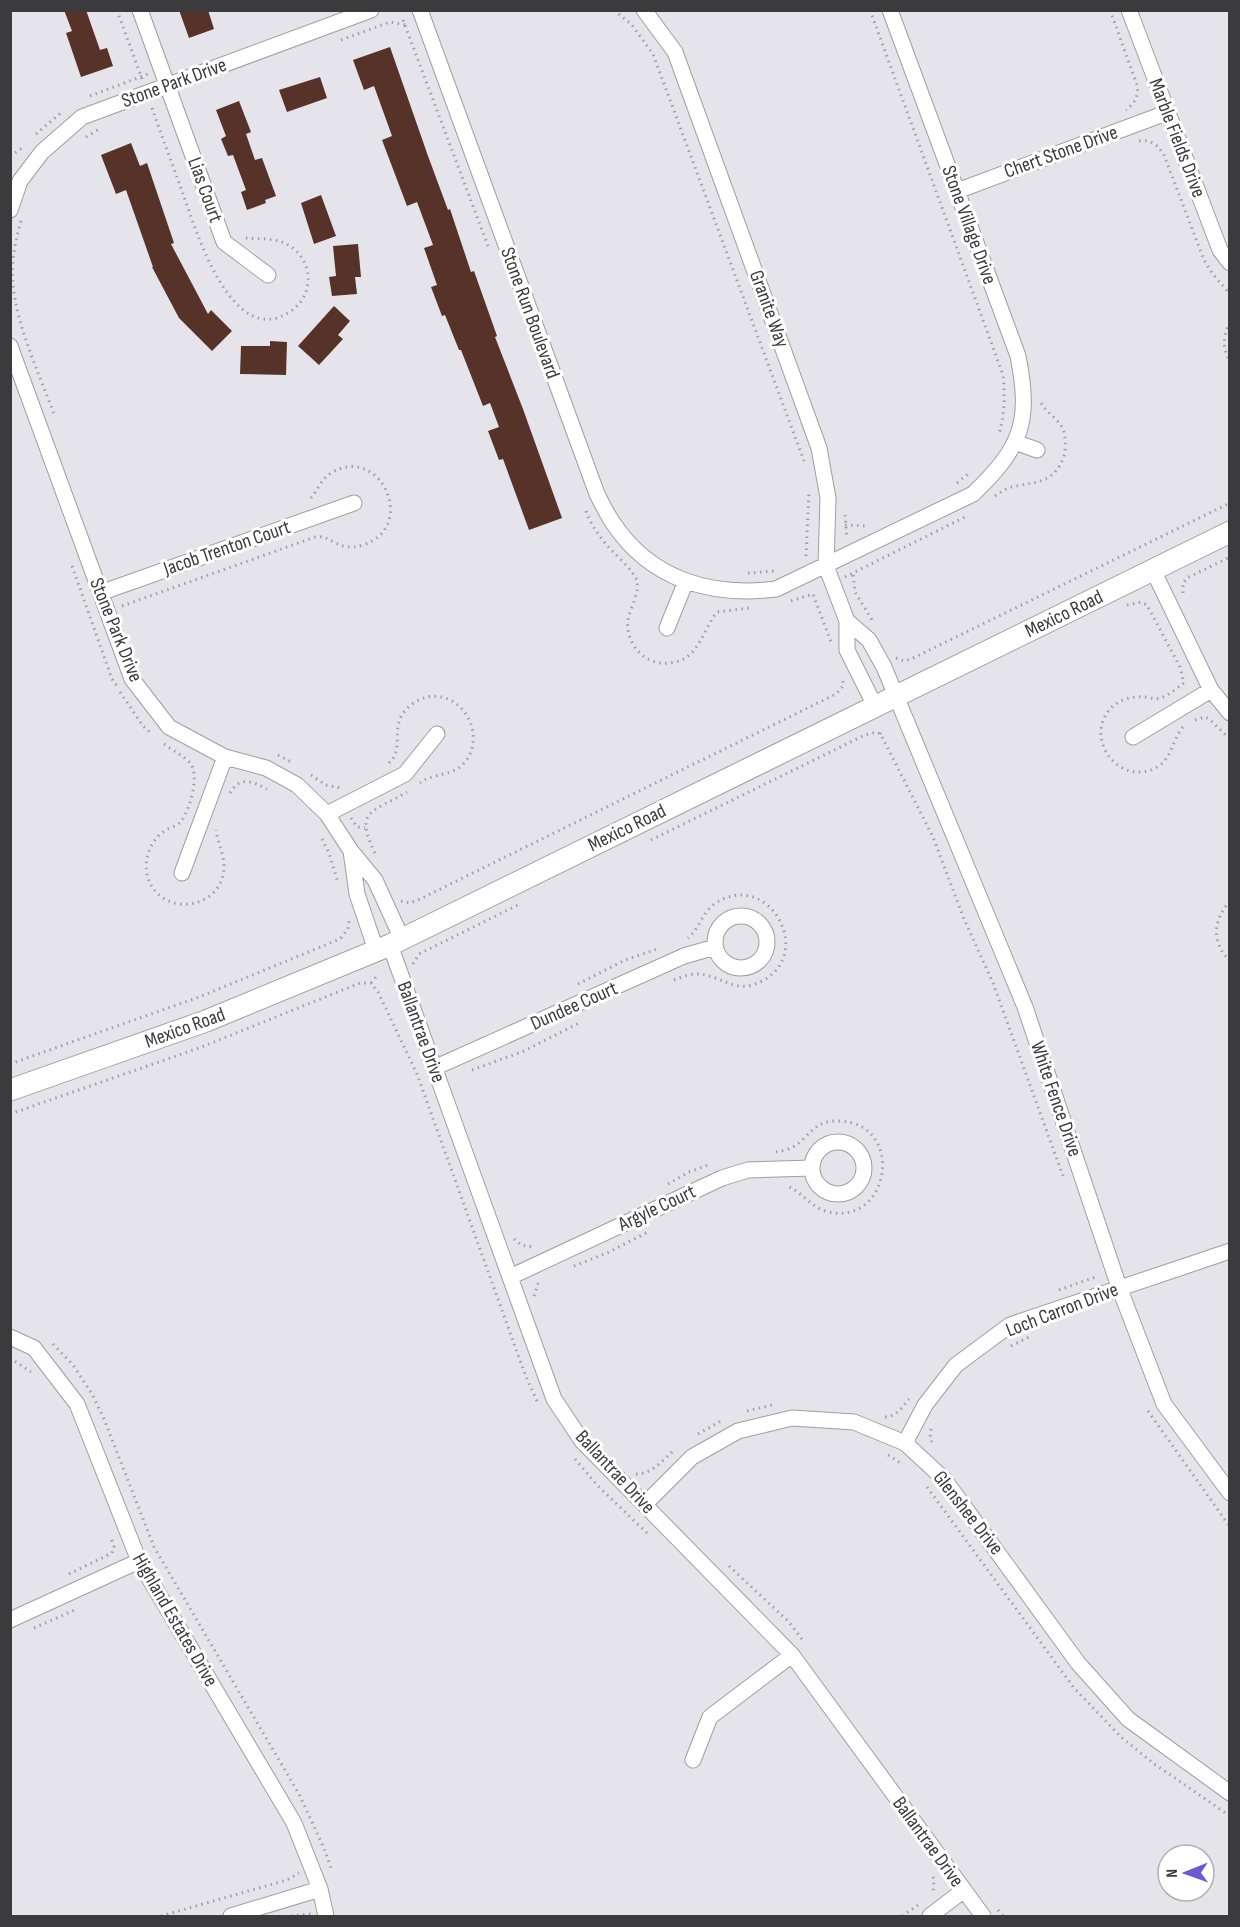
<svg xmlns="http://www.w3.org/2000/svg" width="1240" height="1927" viewBox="0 0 1240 1927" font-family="'Sofia Sans Condensed',sans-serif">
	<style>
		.building { fill: #573229 }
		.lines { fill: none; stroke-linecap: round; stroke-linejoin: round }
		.street-casing { stroke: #9f9ea4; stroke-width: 17 }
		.secondary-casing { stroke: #9f9ea4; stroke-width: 23 }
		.path { stroke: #a09fa4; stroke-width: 3; stroke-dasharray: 1.5 4.5; stroke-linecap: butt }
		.street { stroke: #fff; stroke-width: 15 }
		.secondary { stroke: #fff; stroke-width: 21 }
		.labels { text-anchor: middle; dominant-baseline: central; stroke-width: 6; stroke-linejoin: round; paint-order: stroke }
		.street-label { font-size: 20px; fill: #3b3b3d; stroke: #fff }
	</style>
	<rect width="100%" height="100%" fill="#e5e4ea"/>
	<!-- building -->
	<path class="building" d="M 64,10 L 86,10 L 100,50 L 107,48 L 113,66 L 81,77 L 66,33 L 72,31 Z
		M 179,10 L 208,10 L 214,29 L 189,38 Z
		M 390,47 L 428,156 L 448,210 L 450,209 L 471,272 L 474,271 L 497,336 L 495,337 L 523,409 L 562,518 L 529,530 L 503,459 L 499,460 L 488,431 L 499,427 L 490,403 L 483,406 L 461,350 L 459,350 L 445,315 L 442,316 L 431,287 L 437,285 L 424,248 L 433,245 L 417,202 L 407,206 L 382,140 L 392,136 L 374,86 L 364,90 L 353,60 Z
		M 320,77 L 327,98 L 287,112 L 279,90 Z
		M 239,101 L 251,132 L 246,134 L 255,160 L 262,158 L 276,196 L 265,200 L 266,203 L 247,210 L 241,192 L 246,190 L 233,155 L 228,156 L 221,139 L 226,136 L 216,110 Z
		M 131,143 L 140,166 L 147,163 L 174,243 L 171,244 L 208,314 L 211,310 L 232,331 L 212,351 L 179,318 L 152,267 L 153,267 L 126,190 L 116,194 L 101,155 Z
		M 321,195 L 336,236 L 314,244 L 301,203 Z
		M 358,244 L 361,277 L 355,277 L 357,294 L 332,296 L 329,277 L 336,276 L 333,246 Z
		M 334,306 L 350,321 L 338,335 L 343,339 L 319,365 L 298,346 Z
		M 270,341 L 287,342 L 286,375 L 240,374 L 241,346 L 270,346 Z"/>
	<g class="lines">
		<!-- street casing -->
		<g class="street-casing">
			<path id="street" d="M 140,10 L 224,242 L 268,275
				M 420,10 L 597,494 C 602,504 607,514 613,523 C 651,580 711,597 776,589 L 973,494 C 1022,447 1031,422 1018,356 L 890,10
				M 644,10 L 675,52 L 819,448 L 828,498 L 826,566 L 847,621 L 847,650 L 875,706
				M 1129,10 L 1220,250 L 1230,263
				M 957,191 L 1166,113
				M 10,210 L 20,181 L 42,152 L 82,117 L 371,10
				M 10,346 L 132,679 L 169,727 L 225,757 L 266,768 L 297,785 L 327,814 L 351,851 L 375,880 L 402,939
				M 1015,442 L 1037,450
				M 1153,570 L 1211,690 L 1230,713
				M 100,593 L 354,503
				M 847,621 L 869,640 L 884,667 L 1025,1007 L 1119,1287 L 1164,1404 L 1230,1493
				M 667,628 L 686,581
				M 1133,737 L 1211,690
				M 327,814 L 405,774 L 437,734
				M 351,851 L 357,894 L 376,950
				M 182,873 L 225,757
				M715 942a26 26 0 1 1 52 0a26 26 0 1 1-52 0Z
				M 390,945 L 554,1399 L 582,1441 L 792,1655 L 983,1916
				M 434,1068 L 684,956 L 715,947
				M812 1168a26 26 0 1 1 52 0a26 26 0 1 1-52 0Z
				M 510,1277 L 722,1178 L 748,1170 L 812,1168
				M 10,1337 L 34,1348 L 77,1404 L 139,1561 L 294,1823 L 320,1889 L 326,1916
				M 905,1443 L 925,1405 L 956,1365 L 1010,1325 L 1230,1251
				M 645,1504 L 692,1457 L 738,1431 L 792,1418 L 854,1422 L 905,1443 L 944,1479 L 1078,1663 L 1128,1719 L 1230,1793
				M 10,1620 L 139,1561
				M 693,1760 L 710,1717 L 792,1655
				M 231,1916 L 320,1889
				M 930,1916 L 964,1890"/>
		</g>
		<!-- secondary casing -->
		<g class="secondary-casing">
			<path id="secondary" d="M 10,1090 L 206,1021 L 390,945 L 1230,532"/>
		</g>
		<!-- path -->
		<path class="path" d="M 117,10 L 142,79
			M 614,10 L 632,25 L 653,54 L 804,461
			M 870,10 L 1003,375 C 1005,396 1005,413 999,434
			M 1110,10 L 1137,85 C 1139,96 1135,103 1126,110
			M 403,20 L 488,246
			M 341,40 L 390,22 L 405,25
			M 90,96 L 148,74
			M 152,108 C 162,137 173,166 183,194 C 196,230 232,352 291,311 C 301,304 308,293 308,280 C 309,260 293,242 273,240 C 264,238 254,239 245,238
			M 36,134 L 63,111
			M 86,137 L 101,128
			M 1139,141 C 1150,139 1158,145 1164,155 L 1204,260 L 1212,273 L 1230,294
			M 10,156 L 24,147
			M 21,221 C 17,235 14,248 13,262 C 8,309 38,370 54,414
			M 1230,322 C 1223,336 1222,347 1230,362
			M 957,483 L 968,474
			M 995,496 C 1002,491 1008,487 1016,486 C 1038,482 1055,482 1064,456 C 1066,448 1066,437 1063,429 C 1057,417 1044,412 1040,400
			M 586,511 C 590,523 597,533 605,543 C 612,552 634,570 637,581 C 640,598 625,613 628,630 C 630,642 637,653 648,659 C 655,663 663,664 670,663 C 699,660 702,631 717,612 L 749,608
			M 845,515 L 847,538
			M 845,525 L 867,526
			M 806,556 L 809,491
			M 72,566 L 112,679 L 117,686
			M 748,573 L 774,571
			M 853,575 L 855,592 L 872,620
			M 845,577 L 965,517
			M 1183,593 L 1183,583 L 1187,578 L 1230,557
			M 791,601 L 813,594 L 831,642
			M 1127,605 L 1141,602 L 1147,605 L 1180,667 L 1184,683 C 1177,688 1169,695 1161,698 C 1155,700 1149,697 1143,697 C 1131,696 1118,700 1110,709 C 1083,740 1121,788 1157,767 C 1173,758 1172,738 1184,726
			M 122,606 L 315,537 C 332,534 336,553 363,545 C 419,527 380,443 331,473 C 320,480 317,493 308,501
			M 896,658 L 904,661 L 911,659 L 1230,503
			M 120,692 L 143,726 L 152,734
			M 1195,720 L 1205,717 L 1209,719 L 1230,739
			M 880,734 L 883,729
			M 164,744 C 172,750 184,756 190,763 C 200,775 190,809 182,820 C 178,827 168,827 163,832 C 144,846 140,876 157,893 C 178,914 217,904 223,875 C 227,859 218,845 216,830
			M 278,755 L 293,763
			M 389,763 C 407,747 385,722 414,703 C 451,678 491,728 465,762 C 453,777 434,772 420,783
			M 311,775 L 326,785 L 340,788
			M 230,793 C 240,776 252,781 267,789
			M 351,818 L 357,827 L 365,828
			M 322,839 L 329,853 L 338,883
			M 651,840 L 865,735 L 877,732 L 881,735 L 933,837 L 964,919 L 993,983 L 1063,1176
			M 375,853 C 353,809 374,812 407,792
			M 401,901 L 410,903 L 418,900 L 836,694 L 843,686 L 843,680
			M 1230,901 C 1213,920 1211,942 1230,961
			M 413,964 L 419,954 L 518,905
			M 674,980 C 681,977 689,974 696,974 C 721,974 735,996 762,981 C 816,953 768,869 716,903 C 702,912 700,928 688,938
			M 371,983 L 376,977
			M 578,984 L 625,960 L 660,948
			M 10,1064 L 199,997 L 340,939 L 348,929 L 349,921
			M 472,1070 L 524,1051 L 581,1022
			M 10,1114 L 199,1048 L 360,983 L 371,983 L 378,992 L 417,1074 L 526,1377 L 537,1401
			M 776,1152 C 781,1151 788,1150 793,1147 C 811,1136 813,1120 839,1121 C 907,1123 890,1230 825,1211 C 810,1206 802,1192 787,1186
			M 668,1184 L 689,1172 L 711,1164
			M 514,1239 L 521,1245 L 534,1247
			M 574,1266 L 607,1253 L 650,1231
			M 1059,1290 L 1098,1276
			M 534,1296 L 538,1284 L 541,1281
			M 53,1344 L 73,1365 L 92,1394 L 104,1419 L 154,1547 L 299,1794 L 324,1848 L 332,1871
			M 1011,1346 L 1029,1337
			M 10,1358 L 31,1372
			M 747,1411 L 772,1405
			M 1148,1411 L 1230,1527
			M 885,1417 C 897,1416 902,1408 909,1399
			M 931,1429 L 930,1437 L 933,1445
			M 698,1434 L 721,1421
			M 888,1455 L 902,1464
			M 575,1459 L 597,1485 L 650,1536
			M 636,1474 C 652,1474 662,1461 673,1451
			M 927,1487 L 1074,1688 L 1121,1737 L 1153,1763 L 1230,1816
			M 729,1566 L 789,1622 L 804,1642
			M 69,1574 L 112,1553 L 114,1547 L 111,1538
			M 34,1628 L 77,1609
			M 933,1877 L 934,1879 L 933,1893
			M 998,1910 L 1003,1916
			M 161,1916 L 287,1880 L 299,1873
			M 291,1916 L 311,1914
			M 902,1916 L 918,1905"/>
		<!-- street -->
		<use href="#street" class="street"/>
		<!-- secondary -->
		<use href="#secondary" class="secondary"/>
	</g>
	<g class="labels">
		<!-- street labels -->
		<g class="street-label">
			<text transform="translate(174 83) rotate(-20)">Stone Park Drive</text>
			<text transform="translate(1177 138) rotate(69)">Marble Fields Drive</text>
			<text transform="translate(1061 152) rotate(-20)">Chert Stone Drive</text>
			<text transform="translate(205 190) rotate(70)">Lias Court</text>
			<text transform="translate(969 225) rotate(70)">Stone Village Drive</text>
			<text transform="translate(769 309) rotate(70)">Granite Way</text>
			<text transform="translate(530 313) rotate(70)">Stone Run Boulevard</text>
			<text transform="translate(227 548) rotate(-19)">Jacob Trenton Court</text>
			<text transform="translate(1064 614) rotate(-26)">Mexico Road</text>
			<text transform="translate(116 630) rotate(68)">Stone Park Drive</text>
			<text transform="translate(627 828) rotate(-26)">Mexico Road</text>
			<text transform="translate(574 1006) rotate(-24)">Dundee Court</text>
			<text transform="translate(185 1028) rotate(-20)">Mexico Road</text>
			<text transform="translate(421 1032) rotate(70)">Ballantrae Drive</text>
			<text transform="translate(1056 1099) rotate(71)">White Fence Drive</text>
			<text transform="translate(657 1208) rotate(-25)">Argyle Court</text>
			<text transform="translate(1062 1310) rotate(-21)">Loch Carron Drive</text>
			<text transform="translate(615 1472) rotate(47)">Ballantrae Drive</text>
			<text transform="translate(968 1513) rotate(52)">Glenshee Drive</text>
			<text transform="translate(175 1620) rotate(60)">Highland Estates Drive</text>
			<text transform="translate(928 1842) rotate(54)">Ballantrae Drive</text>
		</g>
	</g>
	<!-- border -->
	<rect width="1240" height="1927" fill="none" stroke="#3b3b3d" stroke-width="24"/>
	<!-- north arrow -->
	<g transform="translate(1186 1873) rotate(269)"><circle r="28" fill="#ffffff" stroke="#b1b1b1" stroke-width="1.5"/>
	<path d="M0-4.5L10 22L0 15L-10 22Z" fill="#6e59d3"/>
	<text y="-9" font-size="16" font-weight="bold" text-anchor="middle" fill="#3b3b3d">N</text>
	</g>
</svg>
